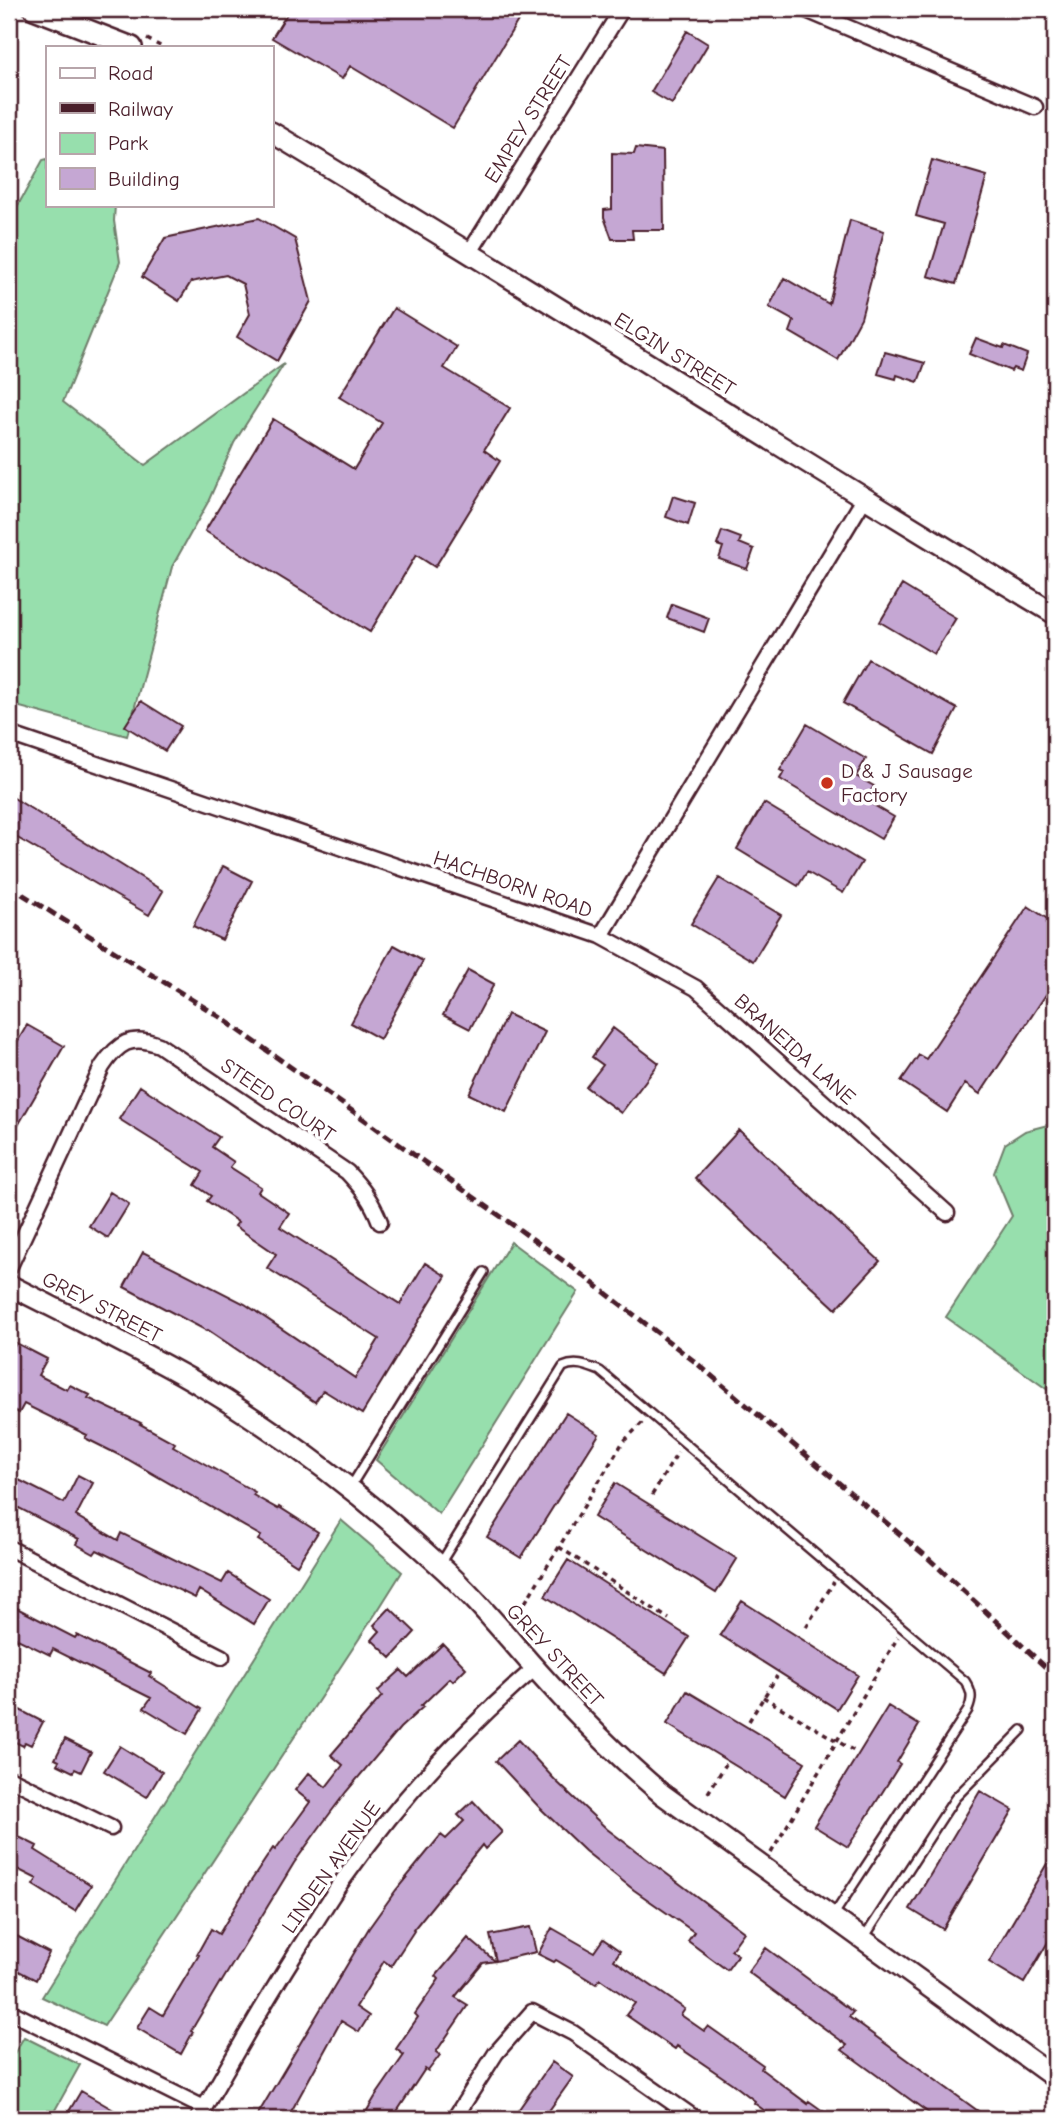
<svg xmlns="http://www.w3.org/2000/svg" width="1064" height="2128" viewBox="0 0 1064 2128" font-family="'Comic Neue',sans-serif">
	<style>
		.green { fill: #97dfad; stroke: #707f6c; stroke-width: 2 }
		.building { fill: #c5a7d3; stroke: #4a1f2b; stroke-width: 2 }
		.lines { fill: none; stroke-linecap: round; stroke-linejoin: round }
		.lane-casing { stroke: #4a1f2b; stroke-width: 12 }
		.street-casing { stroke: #4a1f2b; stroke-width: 19 }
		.secondary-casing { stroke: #4a1f2b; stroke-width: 24 }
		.path { stroke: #4a1f2b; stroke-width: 3.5; stroke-dasharray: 5 5; stroke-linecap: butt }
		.lane { stroke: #fff; stroke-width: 7 }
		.street { stroke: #fff; stroke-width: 14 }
		.secondary { stroke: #fff; stroke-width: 19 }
		.rail { stroke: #4a1f2b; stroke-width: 5; stroke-dasharray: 10 5; stroke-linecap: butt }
		.poi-dot { fill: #c8321e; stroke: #fff; stroke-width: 2.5 }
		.labels { text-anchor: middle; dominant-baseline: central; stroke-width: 7; stroke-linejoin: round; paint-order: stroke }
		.street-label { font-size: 21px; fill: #4a1f2b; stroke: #fff }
		.poi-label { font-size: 21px; fill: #4a1f2b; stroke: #fff; text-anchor: start }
	</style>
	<rect width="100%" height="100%" fill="#fff"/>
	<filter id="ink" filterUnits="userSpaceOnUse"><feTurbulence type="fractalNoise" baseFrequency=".0143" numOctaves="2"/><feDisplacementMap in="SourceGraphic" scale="14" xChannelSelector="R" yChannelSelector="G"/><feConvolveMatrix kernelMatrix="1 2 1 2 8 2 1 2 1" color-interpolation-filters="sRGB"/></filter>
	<g filter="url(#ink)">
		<!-- green -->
		<path class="green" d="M 47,159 L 47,205 L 115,205 L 114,221 L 120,262 L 63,402 L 145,465 L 284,364 L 234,443 L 208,502 L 172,567 L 127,736 L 9,704 L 9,218 L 12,216 L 43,160 Z
			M 1055,1123 L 1055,1395 L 946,1317 L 1012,1216 L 994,1173 L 1005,1144 L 1025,1131 Z
			M 511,1242 L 578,1292 L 439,1514 L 376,1460 Z
			M 341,1520 L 402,1572 L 380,1607 L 104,2026 L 42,1997 Z
			M 24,2037 L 80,2065 L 50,2119 L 9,2119 L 9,2062 Z"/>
		<!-- building -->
		<path class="building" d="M 290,9 L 525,9 L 453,128 L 350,66 L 342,79 L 272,38 Z
			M 687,31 L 708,44 L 672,104 L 651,92 Z
			M 636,148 L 663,151 L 664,230 L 632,230 L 633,239 L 612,239 L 604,217 L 604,210 L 612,209 L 612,153 L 634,154 Z
			M 932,160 L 987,176 L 956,284 L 928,276 L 944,224 L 916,216 Z
			M 259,218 L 295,239 L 311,301 L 277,361 L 237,337 L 250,314 L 243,284 L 226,275 L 191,282 L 179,301 L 142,277 L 165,238 Z
			M 850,220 L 884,231 L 861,318 L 838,360 L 790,332 L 794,321 L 769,307 L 784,278 L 829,304 Z
			M 394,308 L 457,347 L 444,368 L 510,408 L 484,450 L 500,461 L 435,567 L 416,555 L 370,632 L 205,531 L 273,419 L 354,469 L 382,423 L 339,397 Z
			M 976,338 L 1003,348 L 1004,345 L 1027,354 L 1021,371 L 1013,368 L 1011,371 L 969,354 Z
			M 885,352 L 925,363 L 918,382 L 897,375 L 896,379 L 878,374 Z
			M 673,496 L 695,503 L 688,525 L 666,517 Z
			M 722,531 L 741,538 L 739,543 L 754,549 L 747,569 L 719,559 L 723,547 L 717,545 Z
			M 902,585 L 956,618 L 934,654 L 880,622 Z
			M 672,604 L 709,618 L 704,632 L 667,618 Z
			M 868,659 L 957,709 L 933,754 L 843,703 Z
			M 141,701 L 181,726 L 165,751 L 125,726 Z
			M 807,724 L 866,759 L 856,776 L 874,786 L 865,800 L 894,817 L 881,839 L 780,779 L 784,772 L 780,770 Z
			M 9,795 L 163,891 L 149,915 L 9,833 Z
			M 764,803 L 862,862 L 843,893 L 807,872 L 798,886 L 737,849 Z
			M 223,866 L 252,881 L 222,940 L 193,926 Z
			M 719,878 L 781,915 L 753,961 L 691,924 Z
			M 1028,906 L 1055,924 L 1055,981 L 980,1094 L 965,1084 L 947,1112 L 901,1081 L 919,1055 L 926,1059 Z
			M 394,945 L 423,961 L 380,1039 L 351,1023 Z
			M 468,970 L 494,984 L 470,1029 L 443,1015 Z
			M 507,1014 L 545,1032 L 506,1112 L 469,1094 Z
			M 27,1025 L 64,1046 L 9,1141 L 9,1056 Z
			M 613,1028 L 659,1063 L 621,1113 L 586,1087 L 603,1065 L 592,1057 Z
			M 140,1086 L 219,1137 L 212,1147 L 234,1162 L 230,1167 L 261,1187 L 258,1192 L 289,1213 L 280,1227 L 400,1304 L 425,1263 L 446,1276 L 362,1414 L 323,1390 L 315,1402 L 208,1330 L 207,1331 L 124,1287 L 143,1252 L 245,1304 L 355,1378 L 379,1339 L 267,1268 L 276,1254 L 235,1226 L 238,1222 L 207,1201 L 211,1196 L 195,1185 L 203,1172 L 119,1119 Z
			M 739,1130 L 880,1261 L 836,1309 L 695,1178 Z
			M 110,1192 L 129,1204 L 108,1238 L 89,1226 Z
			M 16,1343 L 47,1359 L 38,1375 L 67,1390 L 70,1385 L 90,1395 L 88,1398 L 141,1423 L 140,1424 L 175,1443 L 173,1446 L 255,1492 L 253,1495 L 278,1509 L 279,1507 L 318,1532 L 297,1565 L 258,1540 L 261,1536 L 127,1459 L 85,1438 L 87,1435 L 24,1404 L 19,1413 L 9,1407 L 9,1358 Z
			M 566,1413 L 599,1434 L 521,1558 L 487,1537 Z
			M 9,1475 L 64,1503 L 78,1475 L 93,1483 L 76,1516 L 118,1540 L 121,1533 L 222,1583 L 228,1573 L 269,1599 L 254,1624 L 199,1590 L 195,1598 L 97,1550 L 94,1554 L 76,1544 L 79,1539 L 9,1503 Z
			M 615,1483 L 737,1559 L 716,1593 L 594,1517 Z
			M 568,1560 L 689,1637 L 666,1673 L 545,1596 Z
			M 742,1601 L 858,1675 L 837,1709 L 720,1635 Z
			M 9,1604 L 75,1638 L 77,1635 L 151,1673 L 149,1676 L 202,1709 L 187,1734 L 144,1708 L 151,1698 L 53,1649 L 50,1655 L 9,1635 Z
			M 390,1608 L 415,1632 L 391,1658 L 372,1640 L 380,1631 L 374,1625 Z
			M 443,1644 L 466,1668 L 453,1681 L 450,1678 L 421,1706 L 423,1707 L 400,1728 L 346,1792 L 322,1824 L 294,1863 L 221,1983 L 220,1982 L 191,2031 L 193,2032 L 181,2054 L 137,2028 L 150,2007 L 163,2015 L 199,1955 L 197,1954 L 211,1929 L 219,1934 L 247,1887 L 273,1848 L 275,1850 L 310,1802 L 295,1790 L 309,1773 L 326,1787 L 343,1765 L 331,1755 L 382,1696 L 378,1691 L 401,1670 L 408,1677 Z
			M 687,1691 L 805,1762 L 785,1796 L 667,1724 Z
			M 888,1706 L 919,1725 L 897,1762 L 900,1764 L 848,1847 L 814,1826 Z
			M 9,1708 L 17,1712 L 18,1709 L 43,1722 L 31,1745 L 25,1742 L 23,1746 L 9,1739 Z
			M 65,1739 L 91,1752 L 81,1772 L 75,1769 L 73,1772 L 57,1764 L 59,1761 L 55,1759 Z
			M 518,1740 L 556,1781 L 607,1829 L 744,1932 L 731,1950 L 738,1955 L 727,1970 L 688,1941 L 694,1932 L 634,1890 L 585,1851 L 539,1807 L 496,1761 Z
			M 120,1746 L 162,1772 L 147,1797 L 104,1771 Z
			M 980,1791 L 1013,1810 L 943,1929 L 910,1909 Z
			M 473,1801 L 502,1832 L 485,1849 L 482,1845 L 413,1930 L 414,1931 L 391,1966 L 384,1961 L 356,2007 L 369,2016 L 359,2032 L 341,2021 L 287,2119 L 255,2119 L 369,1928 L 396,1890 L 441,1835 L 446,1839 L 464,1821 L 458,1815 Z
			M 9,1832 L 37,1846 L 35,1850 L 91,1885 L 75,1911 L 33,1885 L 37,1879 L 9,1865 Z
			M 1055,1850 L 1055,1930 L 1024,1983 L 989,1962 Z
			M 530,1927 L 536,1952 L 496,1961 L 490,1935 Z
			M 552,1928 L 594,1952 L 603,1939 L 620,1951 L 614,1960 L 685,2009 L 681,2015 L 704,2031 L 708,2026 L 763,2065 L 761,2069 L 808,2104 L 809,2101 L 834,2119 L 776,2119 L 754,2103 L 755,2101 L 733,2084 L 677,2046 L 675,2049 L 626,2015 L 635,2003 L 600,1979 L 596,1984 L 556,1960 L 554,1962 L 538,1954 Z
			M 9,1932 L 49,1953 L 36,1980 L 9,1966 Z
			M 468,1938 L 495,1961 L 483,1963 L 455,1997 L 468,2005 L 436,2052 L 440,2055 L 428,2071 L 425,2069 L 392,2119 L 362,2119 L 375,2097 L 404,2055 L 396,2049 L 418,2017 L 415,2014 L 439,1979 L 436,1976 Z
			M 766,1948 L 853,2012 L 849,2017 L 989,2119 L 937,2119 L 842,2050 L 847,2045 L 748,1972 Z
			M 552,2062 L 573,2077 L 543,2119 L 512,2119 Z
			M 81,2091 L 129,2119 L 78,2119 L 68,2113 Z"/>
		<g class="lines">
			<!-- lane casing -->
			<g class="lane-casing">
				<path id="lane" d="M 351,1486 L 484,1272
					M 440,1564 L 563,1367 C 576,1361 587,1366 600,1371 L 965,1681 C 972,1692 973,1698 968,1710 L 833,1916
					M 864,1938 L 955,1798 L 1022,1730"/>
			</g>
			<!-- street casing -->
			<g class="street-casing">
				<path id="street" d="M 804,9 L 1035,107
					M 470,252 L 622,9
					M 9,734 L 601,936 L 696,988 L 947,1213
					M 601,936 L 864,499
					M 9,1268 L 102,1067 C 118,1043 131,1034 159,1045 L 347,1172 C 362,1188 372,1201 380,1222
					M 9,1548 L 222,1657
					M 9,1778 L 111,1828
					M 9,2011 L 204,2108
					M 198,2119 C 235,2054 272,1989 313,1926 C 324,1909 335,1890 348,1873 C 401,1798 466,1728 535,1668
					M 454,2119 L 496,2053 L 532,2012 L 573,2033 L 696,2119"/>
			</g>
			<!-- secondary casing -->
			<g class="secondary-casing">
				<path id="secondary" d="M 34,9 L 132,47
					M 271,132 C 534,290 792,456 1055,614
					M 9,1285 C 70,1316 132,1346 192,1380 C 279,1431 362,1494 437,1563 C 472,1594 503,1632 534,1667 C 574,1712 616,1755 662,1794 L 1055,2078"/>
			</g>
			<!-- path -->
			<path class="path" d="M 147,39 L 162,47
				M 652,1495 L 678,1452
				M 559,1547 L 669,1619
				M 520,1611 L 623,1442 L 644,1421
				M 806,1627 L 834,1582
				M 763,1697 L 854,1751
				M 749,1721 L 777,1676
				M 708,1793 L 726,1764
				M 771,1853 L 898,1637"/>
			<!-- lane -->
			<use href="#lane" class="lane"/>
			<!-- street -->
			<use href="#street" class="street"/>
			<!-- secondary -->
			<use href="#secondary" class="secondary"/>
			<!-- rail -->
			<path class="rail" d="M 9,886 L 220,1017 L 572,1267 L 694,1361 L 927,1557 L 1055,1676"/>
		</g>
	</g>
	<!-- markers -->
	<circle class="poi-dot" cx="827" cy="783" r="7"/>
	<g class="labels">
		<!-- street labels -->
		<g class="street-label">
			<text transform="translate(528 119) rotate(-58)">EMPEY STREET</text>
			<text transform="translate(675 354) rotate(32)">ELGIN STREET</text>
			<text transform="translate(513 884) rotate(19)">HACHBORN ROAD</text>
			<text transform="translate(795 1049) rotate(42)">BRANEIDA LANE</text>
			<text transform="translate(278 1100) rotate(34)">STEED COURT</text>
			<text transform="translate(102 1307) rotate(27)">GREY STREET</text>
			<text transform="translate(555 1655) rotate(47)">GREY STREET</text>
			<text transform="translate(331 1867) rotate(-55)">LINDEN AVENUE</text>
		</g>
		<!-- poi labels -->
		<g class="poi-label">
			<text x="841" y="771">D &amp; J Sausage<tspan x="841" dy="24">Factory</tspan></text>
		</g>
	</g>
	<!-- margin -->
	<rect width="1064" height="2128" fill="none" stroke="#fff" stroke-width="35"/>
	<rect x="18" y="18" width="1029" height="2093" fill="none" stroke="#4a1f2b" stroke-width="2.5" filter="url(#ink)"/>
	<!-- legend -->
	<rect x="46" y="46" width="228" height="161" fill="#ffffff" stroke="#b7a5aa" stroke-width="2"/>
	<rect x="60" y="68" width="35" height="10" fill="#ffffff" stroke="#b7a5aa" stroke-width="2"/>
	<text x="108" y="80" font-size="21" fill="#4a1f2b">Road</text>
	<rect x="60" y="103" width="35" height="10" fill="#4a1f2b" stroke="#b7a5aa" stroke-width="2"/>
	<text x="108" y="116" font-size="21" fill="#4a1f2b">Railway</text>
	<rect x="60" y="133" width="35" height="21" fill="#97dfad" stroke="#b7a5aa" stroke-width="2"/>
	<text x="108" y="150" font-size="21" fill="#4a1f2b">Park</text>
	<rect x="60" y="168" width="35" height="21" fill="#c5a7d3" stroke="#b7a5aa" stroke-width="2"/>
	<text x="108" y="186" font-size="21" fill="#4a1f2b">Building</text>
</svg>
